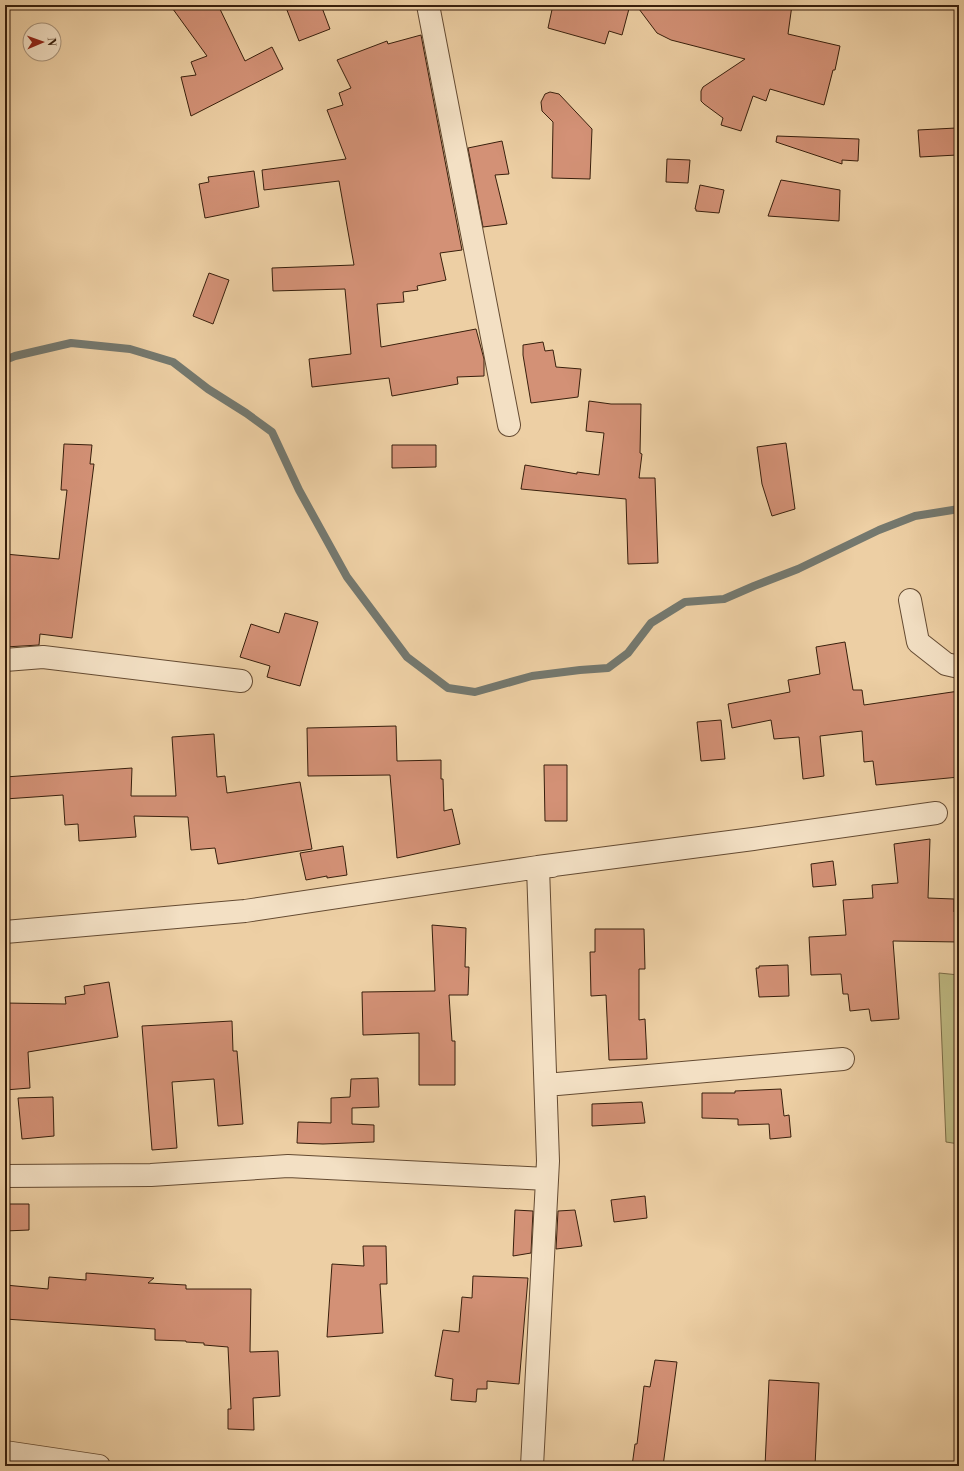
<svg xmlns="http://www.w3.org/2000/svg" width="964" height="1471" viewBox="0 0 964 1471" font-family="'Libre Bodoni',serif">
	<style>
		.green { fill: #beb982; stroke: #7b6c47 }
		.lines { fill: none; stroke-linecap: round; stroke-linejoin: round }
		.stream { stroke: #74786e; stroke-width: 8 }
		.building { fill: #d39176; stroke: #381f0c }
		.minor-casing { stroke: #654b32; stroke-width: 24 }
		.minor { stroke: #f3e0c4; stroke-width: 22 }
	</style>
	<rect width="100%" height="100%" fill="#edcfa4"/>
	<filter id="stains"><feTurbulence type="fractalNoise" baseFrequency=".005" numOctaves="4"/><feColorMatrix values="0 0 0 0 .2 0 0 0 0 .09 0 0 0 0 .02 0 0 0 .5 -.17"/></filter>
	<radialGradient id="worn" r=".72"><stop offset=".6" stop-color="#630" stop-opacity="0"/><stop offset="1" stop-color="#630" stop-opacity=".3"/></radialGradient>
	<!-- green -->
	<path class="green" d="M 939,973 L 959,975 L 959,1144 L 946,1142 Z"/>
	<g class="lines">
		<!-- stream -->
		<path class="stream" d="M 5,360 L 15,356 L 71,343 L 130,349 L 173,362 L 208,389 L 246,413 L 272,432 L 299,490 L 347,577 L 407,657 L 448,688 L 475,692 L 532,676 L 580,670 L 608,668 L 628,653 L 651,623 L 685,602 L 724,599 L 754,586 L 798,569 L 879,530 L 915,516 L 959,509"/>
	</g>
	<!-- building -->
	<path class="building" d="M 170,5 L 218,5 L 245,61 L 272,47 L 283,69 L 191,116 L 181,77 L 196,75 L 191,62 L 207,56 Z
		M 285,5 L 321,5 L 330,29 L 299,41 Z
		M 553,5 L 630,5 L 622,35 L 609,31 L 605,44 L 548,28 Z
		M 636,5 L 792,5 L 788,34 L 840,46 L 835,70 L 833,70 L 824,105 L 770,89 L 766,101 L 753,96 L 741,131 L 721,125 L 723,118 L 704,104 L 701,101 L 701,91 L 703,87 L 745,59 L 671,40 L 657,33 Z
		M 421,35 L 462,250 L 440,253 L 446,280 L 417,286 L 418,290 L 403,292 L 404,302 L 377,304 L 381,347 L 476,329 L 484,359 L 484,376 L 457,377 L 458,384 L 392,396 L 389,378 L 312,387 L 309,359 L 351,354 L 345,289 L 273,291 L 272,268 L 354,265 L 339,181 L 264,190 L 262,170 L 346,159 L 327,110 L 343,105 L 339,93 L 351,88 L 337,60 L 387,41 L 388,44 Z
		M 550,92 L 559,94 L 592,129 L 590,179 L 552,178 L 553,122 L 542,111 L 541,102 L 545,94 Z
		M 956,128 L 957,155 L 920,157 L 918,130 Z
		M 777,136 L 859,139 L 858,161 L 842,160 L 842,164 L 776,142 Z
		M 502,141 L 509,174 L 495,175 L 507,224 L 483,227 L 468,148 Z
		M 667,159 L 690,160 L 688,183 L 666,182 Z
		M 254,171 L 259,207 L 205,218 L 199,184 L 209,182 L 208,177 Z
		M 781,180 L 840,190 L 839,221 L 768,216 Z
		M 700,185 L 724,190 L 719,213 L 696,211 L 696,209 L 695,209 Z
		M 209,273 L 229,280 L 213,324 L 193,316 Z
		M 543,342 L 545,351 L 553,350 L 556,367 L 581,369 L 578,397 L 531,403 L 523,355 L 523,345 Z
		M 589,401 L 611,404 L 641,404 L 640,453 L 642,454 L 639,478 L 655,478 L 658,563 L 628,564 L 626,499 L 521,489 L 525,465 L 577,474 L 577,472 L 599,475 L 604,433 L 586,431 Z
		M 786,443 L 795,509 L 772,516 L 762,484 L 757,447 Z
		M 64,444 L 92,445 L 90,464 L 94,464 L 72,638 L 40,634 L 39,645 L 5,647 L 5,554 L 59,559 L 67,490 L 61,490 Z
		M 392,445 L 436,445 L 436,467 L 392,468 Z
		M 285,613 L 318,622 L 300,686 L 267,677 L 270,666 L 240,657 L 251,624 L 279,633 Z
		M 845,642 L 853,690 L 862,690 L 864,705 L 959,691 L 959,777 L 876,785 L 873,761 L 864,762 L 862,731 L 820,736 L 824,776 L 803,779 L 799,737 L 774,739 L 771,720 L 732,728 L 728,704 L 790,692 L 788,680 L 820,674 L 816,647 Z
		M 721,720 L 725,759 L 701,761 L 697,722 Z
		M 396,726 L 397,761 L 441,760 L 441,779 L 443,779 L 444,811 L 452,809 L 460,844 L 397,858 L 390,775 L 308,776 L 307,728 Z
		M 214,734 L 217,777 L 225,776 L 227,793 L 300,782 L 312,849 L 218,864 L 215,848 L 191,850 L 188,817 L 134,816 L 136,837 L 79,841 L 78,824 L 65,825 L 63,795 L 5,799 L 5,777 L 132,768 L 131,796 L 176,796 L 172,737 Z
		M 544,765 L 567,765 L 567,821 L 545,821 Z
		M 930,839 L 928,898 L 954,899 L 954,912 L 959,912 L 959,942 L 893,941 L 899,1019 L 871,1021 L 869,1009 L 850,1011 L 848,994 L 843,994 L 841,974 L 811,975 L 809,937 L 846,935 L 843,900 L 873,898 L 872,885 L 898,883 L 894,844 Z
		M 343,846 L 347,875 L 327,878 L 327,876 L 306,880 L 300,853 Z
		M 833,861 L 836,885 L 813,887 L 811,864 Z
		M 432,925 L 466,928 L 465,967 L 469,967 L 468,995 L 449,995 L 452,1041 L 455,1041 L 455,1085 L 419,1085 L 419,1033 L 363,1035 L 362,992 L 435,991 Z
		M 595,929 L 644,929 L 645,969 L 639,969 L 639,1020 L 645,1019 L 647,1059 L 609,1060 L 606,995 L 591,996 L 590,952 L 595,952 Z
		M 788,965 L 789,996 L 759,997 L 756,968 L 759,968 L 759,966 Z
		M 109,982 L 118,1037 L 28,1052 L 30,1088 L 5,1090 L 5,1003 L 66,1004 L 65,997 L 85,994 L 84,986 Z
		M 232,1021 L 233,1051 L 237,1051 L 243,1124 L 218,1126 L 214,1079 L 172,1082 L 177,1148 L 152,1150 L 142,1026 Z
		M 378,1078 L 379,1107 L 352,1108 L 352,1124 L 374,1125 L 374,1142 L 323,1144 L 297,1143 L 298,1122 L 331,1123 L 331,1098 L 350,1097 L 351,1079 Z
		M 781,1089 L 784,1116 L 789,1115 L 791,1137 L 770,1139 L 769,1124 L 738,1125 L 738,1119 L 702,1118 L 702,1093 L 735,1093 L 735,1091 Z
		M 53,1097 L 54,1136 L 22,1139 L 18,1098 Z
		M 642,1102 L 645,1123 L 592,1126 L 592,1104 Z
		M 645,1196 L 647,1218 L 614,1222 L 611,1200 Z
		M 5,1204 L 29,1204 L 29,1230 L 5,1231 Z
		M 515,1210 L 533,1211 L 531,1253 L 513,1256 Z
		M 575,1210 L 582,1246 L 556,1249 L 558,1211 Z
		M 363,1246 L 386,1246 L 387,1284 L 380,1284 L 383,1333 L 327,1337 L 332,1264 L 364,1266 Z
		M 86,1273 L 154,1278 L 148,1283 L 186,1285 L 186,1289 L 251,1289 L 250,1352 L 278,1351 L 280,1396 L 253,1398 L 254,1430 L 228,1429 L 228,1409 L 231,1409 L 228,1347 L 204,1345 L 204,1343 L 186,1342 L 186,1341 L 155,1340 L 155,1329 L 5,1319 L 5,1285 L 48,1289 L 49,1277 L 86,1280 Z
		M 473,1276 L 528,1278 L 519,1384 L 487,1381 L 487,1389 L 477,1389 L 476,1402 L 451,1400 L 453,1379 L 435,1376 L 443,1330 L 459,1332 L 462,1297 L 472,1298 Z
		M 655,1360 L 677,1362 L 663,1466 L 632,1466 L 635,1444 L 637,1444 L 644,1386 L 650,1387 Z
		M 769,1380 L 819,1383 L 815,1466 L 765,1466 Z"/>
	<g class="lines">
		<!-- minor casing -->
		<g class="minor-casing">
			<path id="minor" d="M 428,5 L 509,425
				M 910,600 L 918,642 L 946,664 L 959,667
				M 5,660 L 43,657 L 241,681
				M 5,932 L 245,911 L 538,867 L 552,866
				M 546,1085 L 843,1059
				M 5,1176 L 151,1175 L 288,1166 L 547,1179
				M 5,1452 L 99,1466
				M 532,1466 L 548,1161 L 538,867 L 753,839 L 936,813"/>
		</g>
		<!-- minor -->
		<use href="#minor" class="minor"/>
	</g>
	<!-- margin -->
	<rect width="964" height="1471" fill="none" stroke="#edcfa4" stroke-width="20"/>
	<rect x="6" y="6" width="952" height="1459" fill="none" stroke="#381f0c" stroke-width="2"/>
	<rect x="10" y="10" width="944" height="1451" fill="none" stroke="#381f0c"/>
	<!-- north arrow -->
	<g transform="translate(42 42) rotate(88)"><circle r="19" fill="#f3e0c4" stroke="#a8937a"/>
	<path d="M0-3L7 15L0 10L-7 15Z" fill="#8f2418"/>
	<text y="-6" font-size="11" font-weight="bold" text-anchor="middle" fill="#381f0c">N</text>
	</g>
	<rect width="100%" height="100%" filter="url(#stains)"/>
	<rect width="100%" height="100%" fill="url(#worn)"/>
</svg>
